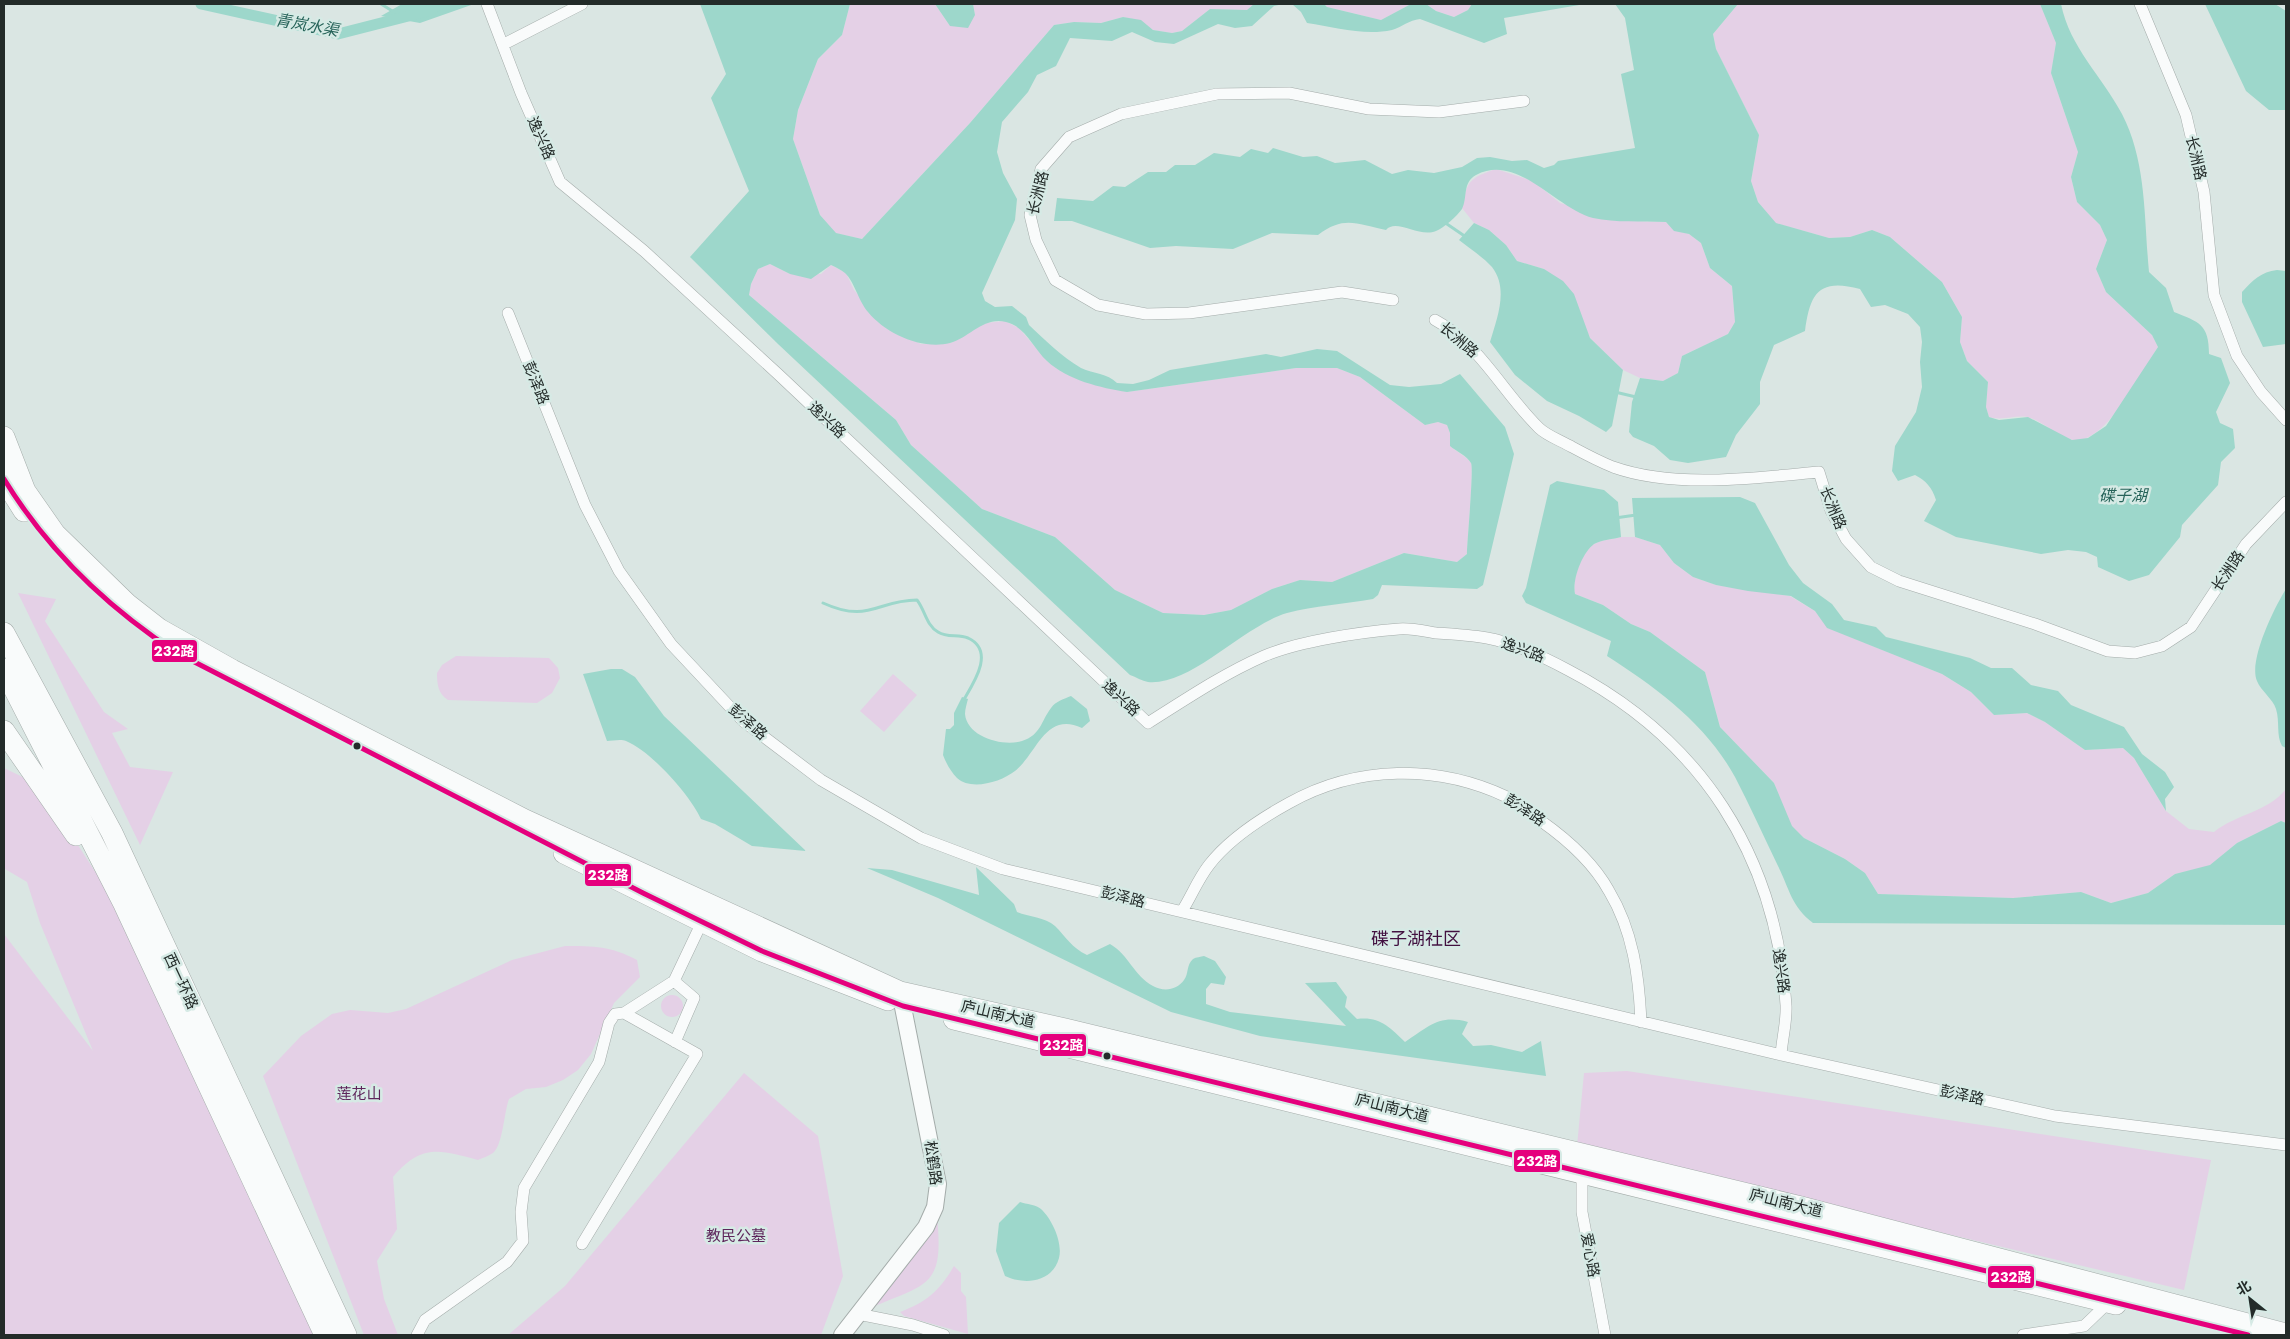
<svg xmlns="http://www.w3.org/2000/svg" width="2290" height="1339" viewBox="0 0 2290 1339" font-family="Jost,'Noto Sans SC',sans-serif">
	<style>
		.green { fill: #e4d0e6 }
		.water { fill: #9dd7cb; fill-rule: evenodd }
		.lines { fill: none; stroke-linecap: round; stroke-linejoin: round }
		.stream { stroke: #9dd7cb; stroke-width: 3 }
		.canal { stroke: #9dd7cb; stroke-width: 11 }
		.street-casing { stroke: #a4acaa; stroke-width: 12 }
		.secondary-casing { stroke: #a4acaa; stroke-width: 18 }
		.highway-casing { stroke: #a4acaa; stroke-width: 22 }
		.street { stroke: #f9fbfb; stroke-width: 11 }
		.secondary { stroke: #f9fbfb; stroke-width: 16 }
		.highway { stroke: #f9fbfb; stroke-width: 21 }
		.bus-1-casing { stroke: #d6eae5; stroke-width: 9 }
		.bus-1 { stroke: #e5007d; stroke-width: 5 }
		.bus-dot { fill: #232b29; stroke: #d6eae5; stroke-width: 2 }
		.labels { text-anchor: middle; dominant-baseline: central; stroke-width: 5; stroke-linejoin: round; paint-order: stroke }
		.street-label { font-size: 15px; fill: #232b29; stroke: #d6eae5 }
		.park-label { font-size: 15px; fill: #5e265c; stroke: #d6eae5 }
		.water-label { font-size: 16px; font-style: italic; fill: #266359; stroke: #d6eae5 }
		.quarter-label { font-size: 18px; fill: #421040; stroke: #d6eae5 }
		.line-badge { stroke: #d6eae5; stroke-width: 2 }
		.badge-label { font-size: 14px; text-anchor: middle; font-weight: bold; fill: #fff }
	</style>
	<rect width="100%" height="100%" fill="#dae6e3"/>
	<!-- green -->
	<path class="green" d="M 850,4 L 935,4 L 950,26 L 975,15 L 973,4 L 1254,4 L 1247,10 L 1210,9 L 1182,31 L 1172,33 L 1153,30 L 1141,21 L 1123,17 L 1101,23 L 1074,22 L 1054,25 L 970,123 L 862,239 L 835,233 L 820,215 L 793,139 L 798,110 L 818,59 L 842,35 Z
		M 1324,4 L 1411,4 L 1381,20 L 1327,7 Z
		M 1426,4 L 1472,4 L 1468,10 L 1454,17 L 1436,11 Z
		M 1738,4 L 2040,4 L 2056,43 L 2051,73 L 2078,152 L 2071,177 L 2077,202 L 2100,225 L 2107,240 L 2096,269 L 2106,292 L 2152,335 L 2158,347 C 2142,371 2106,445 2073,440 C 2057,437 2043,420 2027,417 C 2014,415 2003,421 1989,417 L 1986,407 L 1988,382 L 1967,361 L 1960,342 L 1962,317 L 1942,282 L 1890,237 L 1872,230 L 1850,237 L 1829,238 L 1775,223 L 1758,202 L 1751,181 L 1759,135 L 1716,49 L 1713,34 Z
		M 1496,169 L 1533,181 L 1560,203 L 1631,221 L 1666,222 L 1674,230 L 1689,234 L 1701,243 L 1710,268 L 1732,286 L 1735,322 L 1728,334 L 1682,356 L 1678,373 L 1663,381 L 1640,378 L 1623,370 L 1590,338 L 1582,319 L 1544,269 L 1517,261 L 1506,245 L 1489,230 L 1474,223 L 1462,208 C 1467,181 1469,178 1496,169 Z
		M 770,264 L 790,274 L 821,274 L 831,265 L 846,273 L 854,290 L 885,327 L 921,344 L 951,343 L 985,323 L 1005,321 L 1019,328 L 1047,361 L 1127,392 L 1296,368 L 1337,368 L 1360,377 L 1425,425 L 1438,422 L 1447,425 L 1450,433 L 1450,446 C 1456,451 1467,457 1471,463 C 1474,468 1467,542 1467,554 L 1457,562 L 1404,553 L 1332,582 L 1300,580 L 1272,589 L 1231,610 L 1204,615 L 1163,613 L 1115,590 L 1055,537 L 982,509 L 911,445 L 896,420 L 749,295 L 751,284 L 758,269 Z
		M 1621,537 L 1635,537 L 1660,545 L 1674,563 L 1693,577 L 1716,585 L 1790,596 L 1815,611 L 1828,628 L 1942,674 L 1971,692 L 1994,715 L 2027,713 L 2045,722 L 2085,750 L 2123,748 L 2134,758 L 2166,811 L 2189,829 L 2214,832 C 2236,814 2268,812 2286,789 L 2286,823 L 2281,821 L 2237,843 L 2210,866 L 2175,874 L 2148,893 L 2111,903 L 2081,892 L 2013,898 L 1878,894 L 1865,873 L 1845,859 L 1804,838 L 1791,826 L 1774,783 L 1720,727 L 1705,672 L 1650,632 L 1631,624 L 1603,605 L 1575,594 C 1572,580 1581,553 1594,544 C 1601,540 1614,539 1621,537 Z
		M 18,593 L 56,599 L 45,621 L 104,712 L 128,729 L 112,733 L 130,767 L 173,772 L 140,845 Z
		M 456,656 L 549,658 L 558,668 L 560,678 L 552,693 L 537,703 L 448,700 C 438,694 437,684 437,673 L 442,665 Z
		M 893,674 L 917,695 L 884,732 L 860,711 Z
		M 4,768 L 39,785 L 120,910 L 318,1335 L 4,1335 L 4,934 L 93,1051 L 40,923 L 27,882 L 5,869 L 4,872 Z
		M 565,946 C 594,946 611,946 637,960 L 640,977 L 614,1003 L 591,1054 L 578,1070 L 563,1080 L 546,1087 L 526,1089 L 509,1099 C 504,1112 503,1145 493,1153 C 489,1156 482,1158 478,1160 C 440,1150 422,1143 393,1177 L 397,1229 L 377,1261 L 384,1299 L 398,1335 L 364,1335 L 263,1076 L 301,1036 L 332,1014 L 350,1010 L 388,1013 L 406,1009 L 512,960 Z
		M661 1006a11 11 0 1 1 22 0a11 11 0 1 1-22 0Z
		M 1627,1071 L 2211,1160 L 2184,1290 L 1577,1146 L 1584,1073 Z
		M 744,1073 L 818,1136 L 843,1276 L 821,1335 L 508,1335 L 565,1286 Z
		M 937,1216 C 944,1287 929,1283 870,1308 Z
		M 954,1266 L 961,1273 L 961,1291 L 966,1297 L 968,1334 L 904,1316 L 900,1312 C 927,1302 940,1290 954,1266 Z"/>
	<!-- water -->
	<path class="water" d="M 402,4 L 474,4 L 420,23 L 381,16 Z
		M 700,4 L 850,4 L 842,35 L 818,59 L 798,110 L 793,139 L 820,215 L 836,233 L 862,239 L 970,123 L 1054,25 L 1074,22 L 1101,23 L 1123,17 L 1141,20 L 1153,30 L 1172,33 L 1182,31 L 1210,9 L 1247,10 L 1254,4 L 1283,4 L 1274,6 L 1252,26 L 1235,28 L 1218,24 L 1174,44 L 1155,42 L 1132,32 L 1112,41 L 1070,38 L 1056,66 L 1037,75 L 1028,92 L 1002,122 L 997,152 L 1003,173 L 1017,199 L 1015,220 L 982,293 L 985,301 L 995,307 L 1012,306 L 1026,317 L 1029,325 C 1045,340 1062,357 1081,368 C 1094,374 1107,373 1117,383 L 1133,384 L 1149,380 L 1170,370 L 1266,354 L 1281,357 L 1317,349 L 1337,351 L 1390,385 L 1409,387 L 1441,384 L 1460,374 L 1505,427 L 1514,454 L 1483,585 L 1477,589 L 1382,585 L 1378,595 L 1373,599 C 1345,604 1314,606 1287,613 C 1243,626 1191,686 1148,682 C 1142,681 1136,677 1130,675 L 778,344 L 690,257 L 749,191 L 711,98 L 726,74 ZM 770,264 L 790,274 L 811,279 L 831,265 C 836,267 841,270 845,273 C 854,281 859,302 868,312 C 886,334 922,350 950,343 C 969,338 984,316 1006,322 C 1025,326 1033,348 1047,361 C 1067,380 1101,388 1127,392 L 1296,368 L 1337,368 L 1360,377 L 1425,425 L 1438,422 L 1447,425 L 1450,433 L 1450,446 C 1456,451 1467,456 1471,463 C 1474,468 1467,542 1467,554 L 1457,562 L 1404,553 L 1332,582 L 1300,580 L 1272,589 L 1231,610 L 1204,615 L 1163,613 L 1115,590 L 1055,537 L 982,509 L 911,445 L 896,420 L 749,295 L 751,284 L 758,269 Z
		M 935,4 L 973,4 L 975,15 L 968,28 L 950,26 Z
		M 1292,4 L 1324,4 L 1327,7 L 1381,20 L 1411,4 L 1426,4 L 1436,11 L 1454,17 L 1468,10 L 1472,4 L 1585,4 L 1504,18 L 1507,34 L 1484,43 L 1420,19 C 1409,20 1402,27 1392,30 C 1364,36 1335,27 1307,23 L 1301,12 Z
		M 1615,4 L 1738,4 L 1713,34 L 1716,49 L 1759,135 L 1751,181 L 1758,202 L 1776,223 L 1829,238 L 1850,237 L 1872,230 L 1890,237 L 1942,282 L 1962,317 L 1960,342 L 1967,361 L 1988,382 L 1986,407 L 1989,417 L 1999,420 L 2028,417 L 2072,440 L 2088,438 L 2106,426 L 2158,347 L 2152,335 L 2106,292 L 2096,269 L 2107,240 L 2100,225 L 2077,202 L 2071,177 L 2078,152 L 2051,73 L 2056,43 L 2040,4 L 2061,4 C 2070,48 2102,76 2122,114 C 2147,162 2144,220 2149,272 L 2166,288 L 2174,312 C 2199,322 2209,324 2209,354 L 2221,358 L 2230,383 L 2216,412 L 2220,423 L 2233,429 L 2235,448 L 2221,462 L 2218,485 L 2182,525 L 2180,537 L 2149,575 L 2129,581 L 2098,567 L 2097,557 L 2086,552 L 2068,550 L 2041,554 L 1956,537 L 1924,521 L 1936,500 C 1932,487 1926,481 1915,475 L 1898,481 L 1892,471 L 1895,446 L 1916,412 L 1922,387 L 1920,362 L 1922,342 L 1920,327 L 1908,314 L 1885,305 L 1871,307 L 1860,289 C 1819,278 1810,293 1805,331 L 1774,345 L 1760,382 L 1760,404 L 1736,435 L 1726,457 L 1688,463 L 1670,460 L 1654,446 L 1633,437 L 1629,432 L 1632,402 L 1640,378 L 1663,381 L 1678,373 L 1682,356 L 1728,334 L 1735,322 L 1732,286 L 1710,268 L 1701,243 L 1689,234 L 1674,231 L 1666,222 C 1642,221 1616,223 1593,218 C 1555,208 1518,153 1476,175 C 1462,183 1468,197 1462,209 C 1457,216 1444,228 1436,231 C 1419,238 1396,218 1386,230 C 1357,224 1344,215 1318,235 L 1272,233 L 1233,249 L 1176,246 L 1150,248 L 1072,221 L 1054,221 L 1057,198 L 1093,201 L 1113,186 L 1125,187 L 1148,172 L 1166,172 L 1175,165 L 1195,165 L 1214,153 L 1240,157 L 1251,149 L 1268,153 L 1273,148 L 1303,157 L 1317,156 L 1335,163 L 1365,160 L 1392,174 L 1408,170 L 1434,173 L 1462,167 L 1477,158 L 1490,157 L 1512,161 L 1527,160 L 1544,168 L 1554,165 L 1558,161 L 1635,148 L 1621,74 L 1634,70 L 1625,18 Z
		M 2205,4 L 2275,4 L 2286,11 L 2286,110 L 2269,110 L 2246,91 Z
		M 1474,223 L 1489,230 L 1506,245 L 1517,261 L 1544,269 L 1563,281 L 1574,294 L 1590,338 L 1623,370 L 1612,426 L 1606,432 L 1579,416 L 1547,401 L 1515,375 L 1490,342 C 1497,318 1509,289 1492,267 C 1483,257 1469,248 1459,240 Z
		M 2277,270 L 2286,271 L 2286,344 L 2263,347 L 2242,302 L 2242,292 C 2253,280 2261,272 2277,270 Z
		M 1557,481 L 1604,490 L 1618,502 L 1621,537 C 1614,539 1601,540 1594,544 C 1582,553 1572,580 1575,594 L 1603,605 L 1631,624 L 1650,632 L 1705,672 L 1720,727 L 1774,783 L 1792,826 L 1804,838 L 1845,859 L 1865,873 L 1878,894 L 2013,898 L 2081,892 L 2111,903 L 2148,893 L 2175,874 L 2210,865 L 2237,843 L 2281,821 L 2286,823 L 2286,925 L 1813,923 C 1791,906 1790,890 1778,866 C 1764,837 1750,806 1735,777 C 1706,724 1657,688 1607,656 L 1611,641 L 1526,603 L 1522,596 L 1526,588 L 1550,485 Z
		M 1740,497 L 1755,503 L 1789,565 L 1803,583 L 1832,604 L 1844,620 L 1876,627 L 1886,637 L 1970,658 L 1991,668 L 2012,668 L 2031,685 L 2058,691 L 2071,705 L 2124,727 L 2142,754 L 2165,772 L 2174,787 L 2165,799 L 2166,811 L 2134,758 L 2123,748 L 2085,750 L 2045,722 L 2027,713 L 1994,715 L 1971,692 L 1942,674 L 1827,628 L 1815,611 L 1791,596 L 1748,591 L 1716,585 L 1693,577 L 1674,563 L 1660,545 L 1635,537 L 1632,498 Z
		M 2286,589 L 2286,748 L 2282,746 C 2276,735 2280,722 2276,709 C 2273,699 2261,691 2257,681 C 2248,661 2275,606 2286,589 Z
		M 611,669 L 622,669 L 635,677 L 664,716 L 806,851 L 752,846 L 715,824 L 701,819 C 690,795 651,751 626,741 C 621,739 612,741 607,741 L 583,674 Z
		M 1071,696 L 1087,709 L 1090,721 L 1082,728 C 1045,711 1037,754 1015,771 C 1001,782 971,791 957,778 C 951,772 946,763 943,755 L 946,729 L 950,729 L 954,725 L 954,713 L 962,697 L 968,699 C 967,703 965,709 965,714 C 967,737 1003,747 1022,741 C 1041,735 1041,721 1051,708 C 1056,701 1064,699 1071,696 Z
		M 976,867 L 1014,904 L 1017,912 C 1029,917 1045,917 1055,926 C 1066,937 1072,948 1087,955 L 1110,944 C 1129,955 1134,976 1153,986 C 1164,992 1177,990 1184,980 C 1189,974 1186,965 1193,959 C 1196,957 1201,957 1204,956 L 1215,961 L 1226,977 L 1224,985 L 1211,983 L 1206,989 L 1206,1004 L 1230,1012 L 1346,1026 L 1305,983 L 1336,982 L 1347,997 L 1345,1007 L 1357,1019 C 1379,1016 1390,1027 1405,1042 C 1428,1027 1439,1014 1468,1022 L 1462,1034 L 1473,1046 L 1491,1045 L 1522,1052 L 1541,1041 L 1546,1076 L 1260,1036 L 1171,1012 L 938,898 L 867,868 L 892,870 L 979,895 Z
		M 1020,1202 C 1026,1204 1037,1205 1041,1209 C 1052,1219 1063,1243 1059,1258 C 1052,1283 1024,1285 1005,1276 L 996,1251 L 999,1223 Z"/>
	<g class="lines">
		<!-- stream -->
		<path class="stream" d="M 381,4 L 394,12
			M 1444,222 L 1466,237
			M 1615,392 L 1636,397
			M 1615,518 L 1636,515
			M 823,603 C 869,624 877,600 917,600 C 925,610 926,625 938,632 C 947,638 958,634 968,638 C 996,651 973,684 963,701"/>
		<!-- canal -->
		<path class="canal" d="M 201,4 L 338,34 L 428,11 L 440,4"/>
		<!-- street casing -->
		<g class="street-casing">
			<path id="street" d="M 487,4 L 521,93 L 560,182 L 644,251 L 779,375 L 1148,723 C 1186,699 1223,674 1264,656 C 1299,641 1361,632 1399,629 C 1411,628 1424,631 1436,633 C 1453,634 1470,635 1487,638 C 1515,643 1542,656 1568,670 C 1701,739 1776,855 1786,1005 C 1787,1021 1782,1039 1781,1055
				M 2140,4 L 2186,115 L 2204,192 L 2214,295 L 2237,356 L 2261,392 L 2286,420
				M 504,44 L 582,4
				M 1393,300 L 1342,292 L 1189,313 L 1146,314 L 1098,305 L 1055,280 L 1036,240 L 1030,215 L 1041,169 L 1069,137 L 1121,114 L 1217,94 L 1289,93 L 1369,109 L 1439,112 L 1524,101
				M 508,313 L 585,505 L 619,571 L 671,644 L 743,721 L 821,780 L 921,838 L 1003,869 L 1781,1055 L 2055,1116 L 2286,1145
				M 1435,320 C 1480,344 1503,393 1539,428 C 1547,436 1562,441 1572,447 C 1585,454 1598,461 1613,467 C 1675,489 1754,478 1819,472 L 1831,511 L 1846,539 L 1871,567 L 1899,581 L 2035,624 L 2108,651 L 2135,653 L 2162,646 L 2191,627 L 2246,544 L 2286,502
				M 1182,911 C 1191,897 1198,879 1209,865 C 1229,839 1260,819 1289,803 C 1357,765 1437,764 1507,797 C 1519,802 1531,813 1541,821 C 1568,840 1593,862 1609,891 C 1633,931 1639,976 1641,1022
				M 674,981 L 694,998 L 675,1042
				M 1582,1173 L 1582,1212 L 1605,1335
				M 582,1244 L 697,1054 L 624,1013
				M 858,1314 L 913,1325 L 944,1335
				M 417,1335 L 425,1320 L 507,1262 L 523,1241 L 521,1212 L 524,1188 L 599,1062 L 609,1023 L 615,1014 L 624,1013 L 674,981 L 702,922
				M 2023,1335 L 2084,1326 L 2109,1302"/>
		</g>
		<!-- secondary casing -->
		<g class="secondary-casing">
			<path id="secondary" d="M 842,1335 L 926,1227 L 935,1207 L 938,1184 L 900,992"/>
		</g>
		<!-- highway casing -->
		<g class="highway-casing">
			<path id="highway" d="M 4,437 L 25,491 L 55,534 L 127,604 L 159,629 L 232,670 L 525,820 L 900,992 L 1065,1029 L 1801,1207 L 2286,1334
				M 4,479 L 24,511
				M 4,633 L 112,833 L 346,1335
				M 4,669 L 124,904 L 325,1335
				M 4,731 L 76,835
				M 564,853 L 762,951 L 888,1000
				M 954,1019 L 2116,1304"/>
		</g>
		<!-- street -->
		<use href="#street" class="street"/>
		<!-- secondary -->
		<use href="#secondary" class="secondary"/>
		<!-- highway -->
		<use href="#highway" class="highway"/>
		<!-- bus-1 casing -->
		<g class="bus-1-casing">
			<path id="bus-1" d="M 4,479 C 48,551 107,607 177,653 L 643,893 L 762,951 L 903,1006 L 2248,1335"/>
		</g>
		<!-- bus-1 -->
		<use href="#bus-1" class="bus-1"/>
	</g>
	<!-- markers -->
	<g class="bus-dot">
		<circle cx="357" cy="746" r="4.5"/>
		<circle cx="1107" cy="1056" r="4.5"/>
	</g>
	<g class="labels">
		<!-- street labels -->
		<g class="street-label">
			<text transform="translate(541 138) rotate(66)">逸兴路</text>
			<text transform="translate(2196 158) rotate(77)">长洲路</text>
			<text transform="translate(1038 193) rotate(-76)">长洲路</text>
			<text transform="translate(1459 340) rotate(40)">长洲路</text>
			<text transform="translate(536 383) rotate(68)">彭泽路</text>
			<text transform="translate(827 420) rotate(43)">逸兴路</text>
			<text transform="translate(1833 508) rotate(68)">长洲路</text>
			<text transform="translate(2228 571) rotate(-56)">长洲路</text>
			<text transform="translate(1523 650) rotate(20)">逸兴路</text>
			<text transform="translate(1121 698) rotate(43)">逸兴路</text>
			<text transform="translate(748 722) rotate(41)">彭泽路</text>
			<text transform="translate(1525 810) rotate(33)">彭泽路</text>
			<text transform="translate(1123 897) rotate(14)">彭泽路</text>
			<text transform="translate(1781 971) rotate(82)">逸兴路</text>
			<text transform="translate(181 981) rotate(65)">西一环路</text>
			<text transform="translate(998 1014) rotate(13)">庐山南大道</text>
			<text transform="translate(1962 1095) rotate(12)">彭泽路</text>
			<text transform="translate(1392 1108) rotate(14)">庐山南大道</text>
			<text transform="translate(933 1163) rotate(82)">松鹤路</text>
			<text transform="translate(1786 1203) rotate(14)">庐山南大道</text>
			<text transform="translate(1590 1255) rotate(80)">爱心路</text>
		</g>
		<!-- park labels -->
		<g class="park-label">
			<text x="359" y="1094">莲花山</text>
			<text x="736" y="1236">教民公墓</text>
		</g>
		<!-- water labels -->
		<g class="water-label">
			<text transform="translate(307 25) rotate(10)">青岚水渠</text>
			<text x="2123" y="495">碟子湖</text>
		</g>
		<!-- quarter labels -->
		<g class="quarter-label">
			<text x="1416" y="939">碟子湖社区</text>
		</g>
	</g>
	<g class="line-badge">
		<rect x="151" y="639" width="47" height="24" rx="5" fill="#e5007d"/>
		<rect x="584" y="863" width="48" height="24" rx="5" fill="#e5007d"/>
		<rect x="1039" y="1033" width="48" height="24" rx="5" fill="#e5007d"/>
		<rect x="1513" y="1149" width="48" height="24" rx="5" fill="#e5007d"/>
		<rect x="1987" y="1265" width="48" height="24" rx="5" fill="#e5007d"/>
	</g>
	<g class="badge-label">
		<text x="174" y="656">232路</text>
		<text x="608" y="880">232路</text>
		<text x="1063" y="1050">232路</text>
		<text x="1537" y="1166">232路</text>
		<text x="2011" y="1282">232路</text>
	</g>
	<!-- border -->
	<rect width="2290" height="1339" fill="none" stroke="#232b29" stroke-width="10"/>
	<!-- north arrow -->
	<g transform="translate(2250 1299) rotate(330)" stroke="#d6eae5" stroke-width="4" paint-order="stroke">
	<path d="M0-4L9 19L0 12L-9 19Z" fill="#232b29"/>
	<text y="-8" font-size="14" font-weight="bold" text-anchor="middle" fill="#232b29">北</text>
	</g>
</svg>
